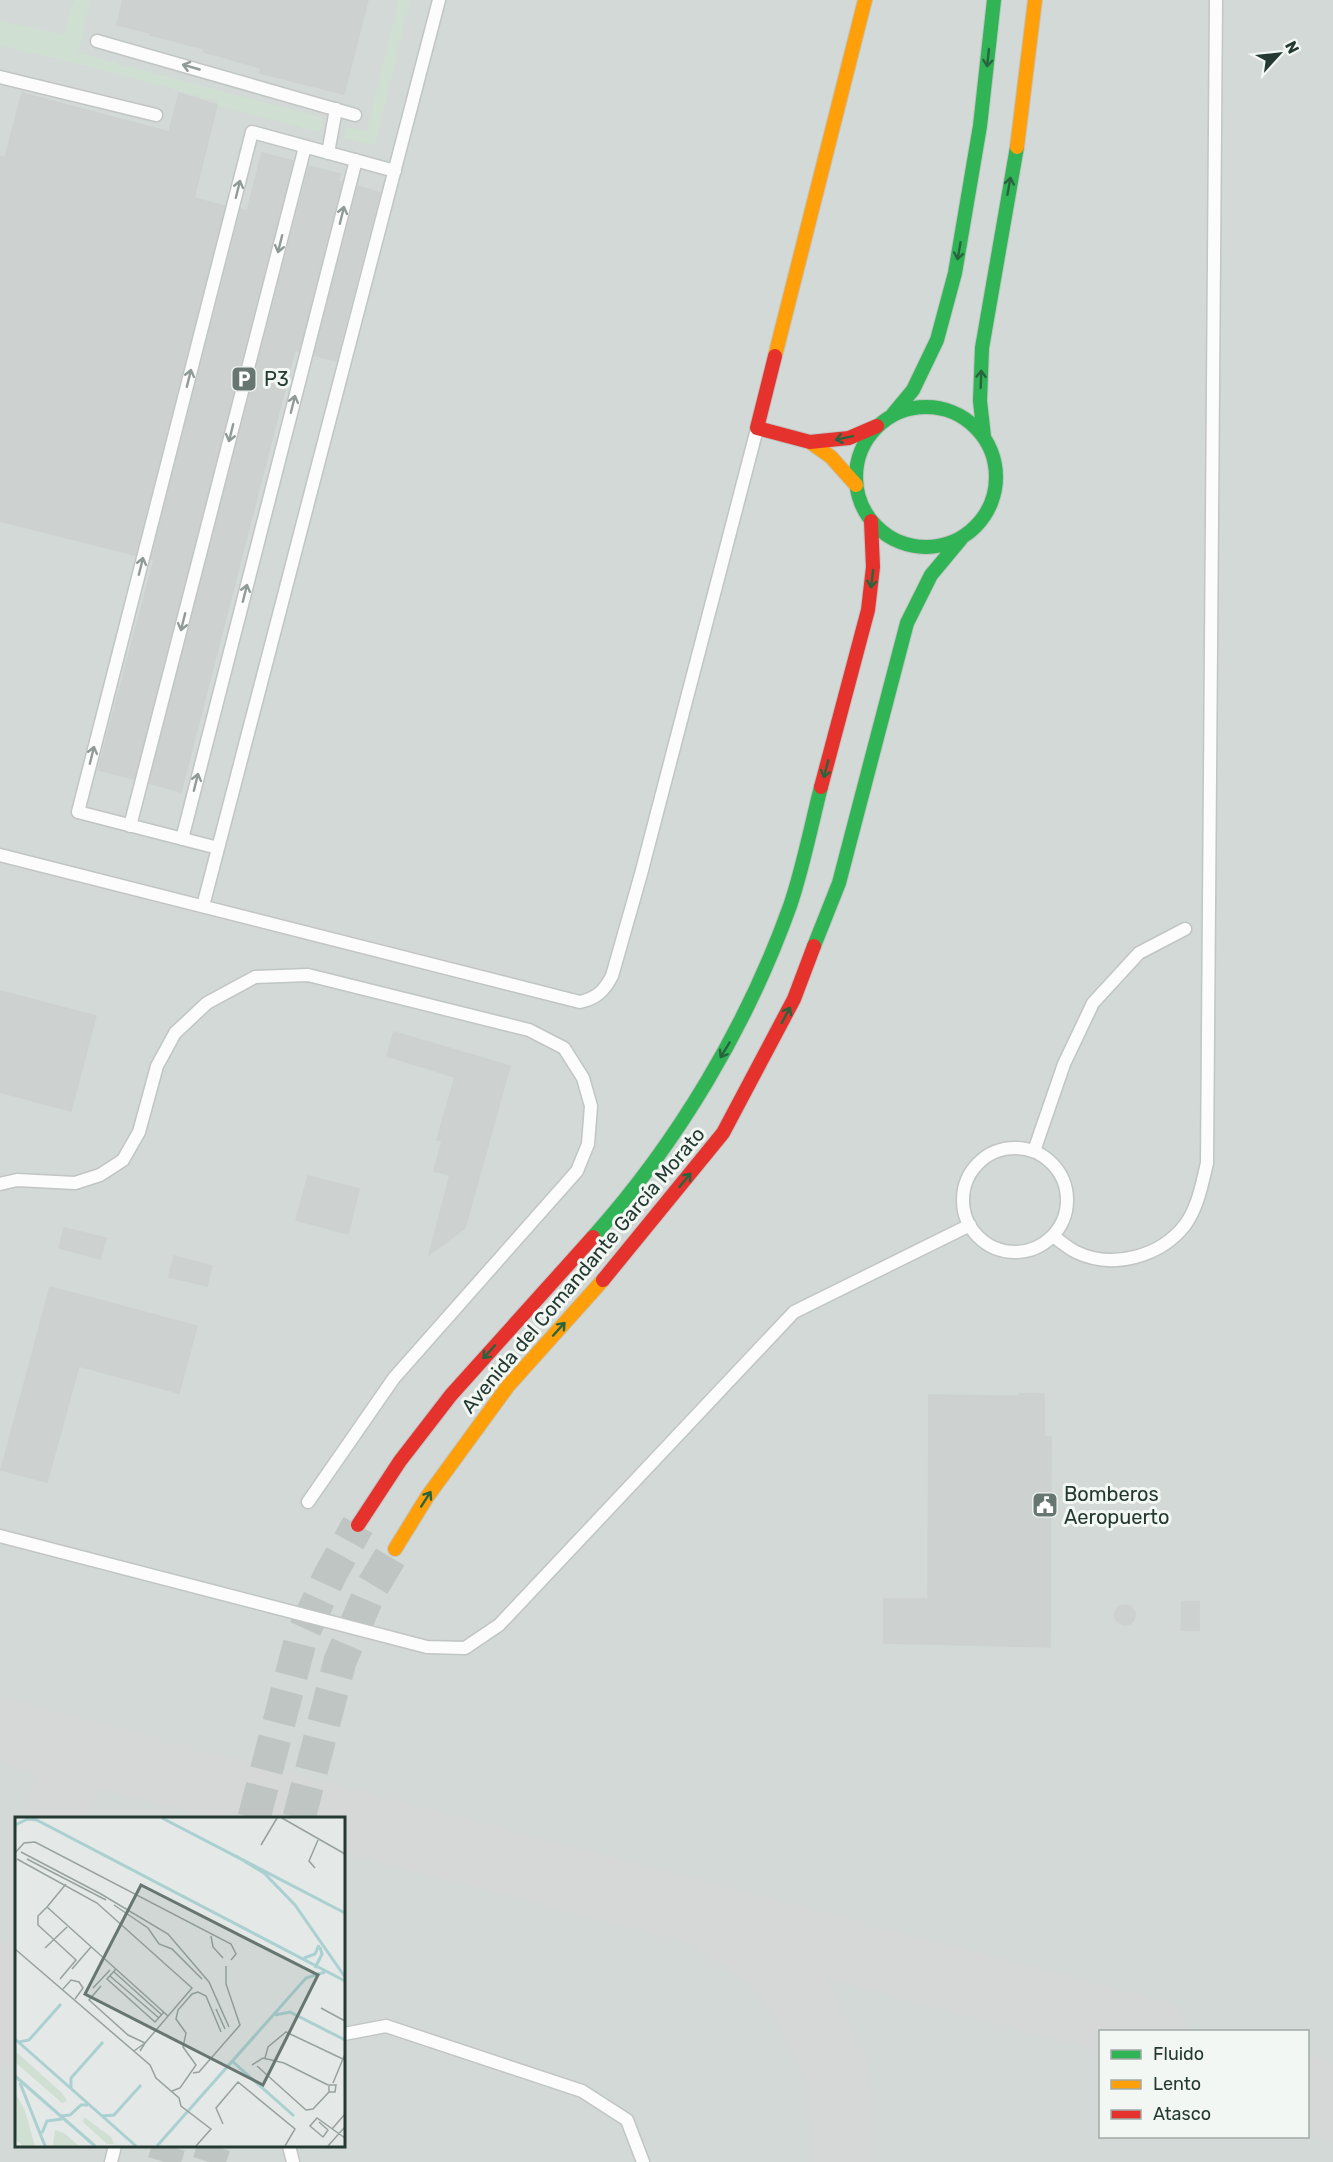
<svg xmlns="http://www.w3.org/2000/svg" width="1333" height="2162" viewBox="0 0 1333 2162" font-family="Rubik,sans-serif">
	<style>
		.built { fill: #d2d9d6; fill-rule: evenodd }
		.green { fill: #cfe0d2 }
		.lines { fill: none; stroke-linecap: round; stroke-linejoin: round }
		.taxiway { stroke: #d6d8d7; stroke-width: 64 }
		.building { fill: #cdd1cf; stroke: #cdd1cf; stroke-width: 1.5 }
		.primary-tunnel { stroke: #bec5c2; stroke-width: 33; stroke-dasharray: 33 16; stroke-linecap: butt }
		.lane-casing { stroke: #c1c5c3; stroke-width: 15 }
		.fast-casing { stroke: #c0c5c3; stroke-width: 16 }
		.slow-casing { stroke: #c0c5c3; stroke-width: 16 }
		.jam-casing { stroke: #c0c5c3; stroke-width: 16 }
		.lane { stroke: #fbfcfb; stroke-width: 12 }
		.fast { stroke: #30b455; stroke-width: 14 }
		.slow { stroke: #ff9f0a; stroke-width: 14 }
		.jam { stroke: #e5322d; stroke-width: 14 }
		.oneway { stroke: #28643e }
		.oneway2 { stroke: #909a96 }
		.labels { text-anchor: middle; dominant-baseline: central; stroke-width: 6; stroke-linejoin: round; paint-order: stroke }
		.poi-label { font-size: 20px; fill: #243931; stroke: #f2f7f4; text-anchor: start }
		.street-label { font-size: 20px; fill: #243931; stroke: #f2f7f4 }
		.inset-river { fill: none; stroke: #aad0d1; stroke-width: 3 }
		.inset-road { fill: none; stroke: #97a29e; stroke-width: 1.5 }
		.view { fill: #677670; fill-opacity: 0.15; stroke: #677670; stroke-width: 3 }
		.inset-edge { fill: none; stroke: #243931; stroke-width: 3 }
	</style>
	<rect width="100%" height="100%" fill="#e4e8e6"/>
	<!-- built -->
	<path class="built" d="M 0,0 L 1333,0 L 1333,2162 L 0,2162 ZM 16,1818 L 344,1818 L 344,2146 L 16,2146 ZM 1100,2032 L 1308,2032 L 1308,2136 L 1100,2136 Z"/>
	<!-- green -->
	<path class="green" d="M 74,0 L 90,0 L 78,53 L 323,118 L 319,132 L 217,105 L 218,101 L 75,63 L 0,46 L 0,21 L 64,34 Z
		M 399,0 L 410,0 L 375,145 L 344,138 L 347,127 L 367,131 Z"/>
	<g class="lines">
		<!-- taxiway -->
		<path class="taxiway" d="M 0,1730 L 337,1818
			M 57,1818 L 75,1750
			M 344,1820 L 1155,2032
			M 722,1929 L 744,1940 L 780,1969 L 802,2002 L 836,2070 L 843,2131 L 842,2162
			M 0,2036 L 16,1973
			M 1308,2086 L 1333,2108"/>
	</g>
	<!-- building -->
	<path class="building" d="M 123,0 L 368,0 L 344,94 L 260,73 L 261,68 L 204,52 L 204,49 L 150,35 L 150,33 L 117,25 Z
		M 22,93 L 169,132 L 179,93 L 217,105 L 194,198 L 225,206 L 135,555 L 0,521 L 0,156 L 5,158 Z
		M 262,153 L 293,161 L 134,779 L 98,770 L 154,560 L 151,559 L 241,209 L 247,211 Z
		M 309,166 L 340,174 L 338,181 L 342,182 L 299,351 L 295,350 L 181,792 L 149,783 Z
		M 358,186 L 380,193 L 336,361 L 314,355 Z
		M 0,991 L 96,1016 L 71,1111 L 0,1092 Z
		M 394,1032 L 510,1066 L 465,1228 L 429,1255 L 450,1175 L 434,1171 L 442,1141 L 437,1140 L 455,1077 L 387,1056 Z
		M 308,1176 L 359,1189 L 348,1234 L 296,1220 Z
		M 64,1228 L 106,1238 L 100,1259 L 59,1248 Z
		M 174,1256 L 212,1266 L 207,1286 L 169,1277 Z
		M 50,1287 L 197,1326 L 179,1393 L 79,1366 L 47,1482 L 1,1470 Z
		M 1019,1394 L 1044,1394 L 1044,1437 L 1051,1437 L 1050,1647 L 884,1643 L 884,1599 L 928,1599 L 929,1395 L 1019,1396 Z
		M 1182,1602 L 1199,1602 L 1199,1630 L 1181,1630 Z
		M1115 1615a10 10 0 1 1 20 0a10 10 0 1 1-20 0Z"/>
	<g class="lines">
		<!-- primary-tunnel -->
		<path class="primary-tunnel" d="M 254,1818 L 301,1638 L 330,1575 L 358,1525
			M 299,1818 L 340,1661 L 371,1589 L 395,1549
			M 164,2162 L 169,2146
			M 209,2162 L 214,2146"/>
		<!-- lane casing -->
		<g class="lane-casing">
			<path id="lane" d="M 97,41 L 355,115
				M 0,77 L 156,115
				M 328,153 L 336,109
				M 130,826 L 305,147
				M 182,839 L 356,160
				M 218,848 L 78,812 L 252,132 L 395,171
				M 0,855 L 580,1002 C 597,998 604,991 612,976 L 641,874 L 757,429
				M 203,906 L 439,0
				M963 1200a52 52 0 1 1 104 0a52 52 0 1 1-104 0Z
				M 1034,1151 L 1064,1064 L 1093,1003 L 1139,953 L 1185,929
				M 0,1184 L 17,1180 L 75,1183 L 100,1175 L 123,1160 L 139,1132 L 157,1066 L 175,1033 L 207,1003 L 255,977 L 308,975 L 529,1030 L 564,1048 L 583,1078 L 591,1106 L 588,1144 L 577,1171 L 394,1378 L 308,1502
				M 1053,1236 C 1060,1241 1068,1248 1076,1252 C 1113,1270 1161,1256 1185,1225 C 1198,1207 1202,1184 1207,1163 L 1216,0
				M 0,1536 L 427,1647 L 465,1648 L 499,1625 L 794,1312 L 970,1225
				M 344,2034 L 386,2026 L 582,2091 L 627,2120 L 643,2162
				M 289,2146 L 293,2162
				M 111,2162 L 115,2146"/>
		</g>
		<!-- fast casing -->
		<g class="fast-casing">
			<path id="fast" d="M856 477a70 70 0 1 1 140 0a70 70 0 1 1-140 0Z
				M 893,414 L 913,390 L 937,340 L 955,273 L 980,126 L 994,0
				M 984,437 L 980,401 L 982,348 L 1017,147
				M 814,946 L 839,883 L 907,623 L 931,575 L 961,539
				M 593,1237 C 678,1142 747,1026 790,906 C 803,868 811,826 821,787"/>
		</g>
		<!-- slow casing -->
		<g class="slow-casing">
			<path id="slow" d="M 1017,147 L 1035,0
				M 775,356 L 865,0
				M 810,442 L 831,457 L 856,485
				M 395,1549 L 427,1497 L 508,1386 L 603,1280"/>
		</g>
		<!-- jam casing -->
		<g class="jam-casing">
			<path id="jam" d="M 775,356 L 757,428 L 810,442 L 849,438 L 877,426
				M 821,787 L 868,610 L 873,567 L 871,521
				M 603,1280 L 723,1133 L 794,999 L 814,946
				M 358,1525 L 400,1461 L 451,1395 L 593,1237"/>
		</g>
		<!-- lane -->
		<use href="#lane" class="lane"/>
		<!-- fast -->
		<use href="#fast" class="fast"/>
		<!-- slow -->
		<use href="#slow" class="slow"/>
		<!-- jam -->
		<use href="#jam" class="jam"/>
	</g>
	<!-- one-way arrows -->
	<defs><path id="oneway-shaft" d="M-6 0H5M1.5-3L5.5 0L1.5 3" fill="none" stroke-width="1.6" stroke-linecap="round" stroke-linejoin="round" transform="scale(1.5)"/></defs>
	<g class="oneway">
		<use href="#oneway-shaft" transform="translate(988 58) rotate(96)"/>
		<use href="#oneway-shaft" transform="translate(1009 186) rotate(-80)"/>
		<use href="#oneway-shaft" transform="translate(959 251) rotate(100)"/>
		<use href="#oneway-shaft" transform="translate(981 379) rotate(-88)"/>
		<use href="#oneway-shaft" transform="translate(844 438) rotate(168)"/>
		<use href="#oneway-shaft" transform="translate(872 579) rotate(97)"/>
		<use href="#oneway-shaft" transform="translate(826 769) rotate(105)"/>
		<use href="#oneway-shaft" transform="translate(786 1015) rotate(-62)"/>
		<use href="#oneway-shaft" transform="translate(725 1050) rotate(121)"/>
		<use href="#oneway-shaft" transform="translate(685 1180) rotate(-51)"/>
		<use href="#oneway-shaft" transform="translate(559 1329) rotate(-48)"/>
		<use href="#oneway-shaft" transform="translate(489 1352) rotate(132)"/>
		<use href="#oneway-shaft" transform="translate(426 1499) rotate(-57)"/>
	</g>
	<g class="oneway2">
		<use href="#oneway-shaft" transform="translate(191 67) rotate(-164)"/>
		<use href="#oneway-shaft" transform="translate(238 189) rotate(-76)"/>
		<use href="#oneway-shaft" transform="translate(342 215) rotate(-76)"/>
		<use href="#oneway-shaft" transform="translate(280 244) rotate(104)"/>
		<use href="#oneway-shaft" transform="translate(189 378) rotate(-76)"/>
		<use href="#oneway-shaft" transform="translate(293 404) rotate(-76)"/>
		<use href="#oneway-shaft" transform="translate(231 433) rotate(104)"/>
		<use href="#oneway-shaft" transform="translate(141 566) rotate(-76)"/>
		<use href="#oneway-shaft" transform="translate(245 593) rotate(-76)"/>
		<use href="#oneway-shaft" transform="translate(183 622) rotate(104)"/>
		<use href="#oneway-shaft" transform="translate(92 755) rotate(-76)"/>
		<use href="#oneway-shaft" transform="translate(196 782) rotate(-76)"/>
	</g>
	<!-- icons -->
	<defs>
		<g id="parking-square" transform="scale(1.35)"><rect x="-9" y="-9" width="18" height="18" rx="4" fill="#677670" stroke="#f2f7f4"/><path d="M-3.5-5.5H1a3.5 3.5 0 0 1 0 7H-1V5.5H-3.5ZM-1-3.4V-.6H.8a1.4 1.4 0 0 0 0-2.8Z" fill="#fff"/></g>
		<g id="civic-square" transform="scale(1.35)"><rect x="-9" y="-9" width="18" height="18" rx="4" fill="#677670" stroke="#f2f7f4"/><path d="M-.6-6.5H3V-4.5H.6V-3L4-1V1h2V6H-6V1h2V-1L-.6-3ZM-1.2 2.5V6h2.4V2.5Z" fill="#fff"/></g>
	</defs>
	<g fill-rule="evenodd">
		<use href="#parking-square" x="244" y="379"/>
		<use href="#civic-square" x="1045" y="1505"/>
	</g>
	<g class="labels">
		<!-- poi labels -->
		<g class="poi-label">
			<text x="264" y="379">P3</text>
			<text x="1064" y="1494">Bomberos<tspan x="1064" dy="23">Aeropuerto</tspan></text>
		</g>
		<!-- street labels -->
		<g class="street-label">
			<text transform="translate(583 1270) rotate(-50)">Avenida del Comandante García Morato</text>
		</g>
	</g>
	<!-- overview -->
	<g transform="translate(15 1817)">
		<rect width="330" height="330" fill="#e4e8e6"/>
		<path d="M 0,234 L 47,276 L 52,284 L 47,286 L 0,245 ZM 0,275 L 10,294 L 20,329 L 8,329 L 0,322 ZM 69,300 L 96,320 L 99,327 L 92,327 L 68,305 ZM 40,313 L 49,316 L 64,329 L 38,329 Z" fill="#cfe0d2"/>
		<path class="inset-river" d="M 18,1 L 330,164M 147,1 L 330,96M 0,8 L 13,2 L 22,3M 221,39 L 249,56 L 280,88 L 330,160M 289,141 L 300,137 L 304,128M 300,151 L 307,137 L 305,130M 260,198 L 275,195 L 330,223M 0,222 L 121,329M 4,225 L 14,223 L 46,187M 217,244 L 279,299M 0,259 L 80,329M 5,266 L 30,329M 56,271 L 56,261 L 88,225M 46,299 L 55,298 L 66,288 L 73,288M 87,299 L 99,298 L 126,268M 27,316 L 32,304 L 47,302M 142,329 L 291,161 L 310,155"/>
		<path class="inset-road" d="M 267,1 L 330,37M 246,28 L 262,1M 6,35 L 86,77 L 153,117 L 194,165 L 214,210M 0,36 L 9,26 L 20,25 L 216,127 L 221,137 L 216,143M 2,42 L 82,86 L 177,171 L 130,226 L 113,218 L 74,183 L 86,169M 12,42 L 91,83M 300,51 L 294,44 L 303,23M 99,88 L 133,111 L 144,127 L 157,132 L 187,162M 32,90 L 153,199M 32,90 L 23,99 L 23,108 L 61,143 L 45,162M 32,90 L 51,67M 196,119 L 198,130 L 208,141M 30,131 L 52,110M 0,132 L 135,248 L 141,261 L 164,281 L 166,289 L 196,312 L 181,329M 57,152 L 76,130M 101,152 L 92,162 L 140,205 L 149,195M 99,155 L 147,198M 95,159 L 144,201M 78,171 L 95,153M 48,172 L 56,163 L 64,165 L 68,171 L 60,182M 306,191 L 330,204M 201,192 L 210,212M 119,234 L 130,226 L 125,234M 250,241 L 253,230 L 271,215 L 330,243M 237,248 L 248,241 L 269,246 L 313,268M 242,249 L 291,293 L 298,292 L 314,275 L 320,275 L 321,268 L 314,268 L 314,275M 178,256 L 184,255 L 225,208 L 211,167 L 211,149M 318,266 L 330,237M 157,274 L 165,271 L 181,248 L 168,230 L 171,216 L 161,202 L 163,193 L 177,177 L 183,175 L 191,179 L 206,215M 304,305 L 313,313 L 308,320 L 295,309 L 302,301 L 330,321M 208,307 L 201,291 L 223,265 L 280,312 L 270,329M 317,312 L 330,297M 313,329 L 329,311"/>
		<path class="view" d="M 126,68 L 303,158 L 248,268 L 70,177 Z"/>
		<rect width="330" height="330" class="inset-edge"/>
	</g>
	<!-- legend -->
	<rect x="1099" y="2030" width="210" height="108" fill="#f2f7f4" stroke="#a0aba6" stroke-width="1.5"/>
	<rect x="1111" y="2050" width="30" height="9" fill="#30b455" stroke="#a0aba6" stroke-width="1.5"/>
	<text x="1153" y="2060" font-size="18" fill="#243931">Fluido</text>
	<rect x="1111" y="2080" width="30" height="9" fill="#ff9f0a" stroke="#a0aba6" stroke-width="1.5"/>
	<text x="1153" y="2090" font-size="18" fill="#243931">Lento</text>
	<rect x="1111" y="2110" width="30" height="9" fill="#e5322d" stroke="#a0aba6" stroke-width="1.5"/>
	<text x="1153" y="2120" font-size="18" fill="#243931">Atasco</text>
	<!-- north arrow -->
	<g transform="translate(1279 54) rotate(63)" stroke="#f2f7f4" stroke-width="4.5" paint-order="stroke">
	<path d="M0-4.5L10 22L0 15L-10 22Z" fill="#243931"/>
	<text y="-9" font-size="16" font-weight="bold" text-anchor="middle" fill="#243931">N</text>
	</g>
</svg>
